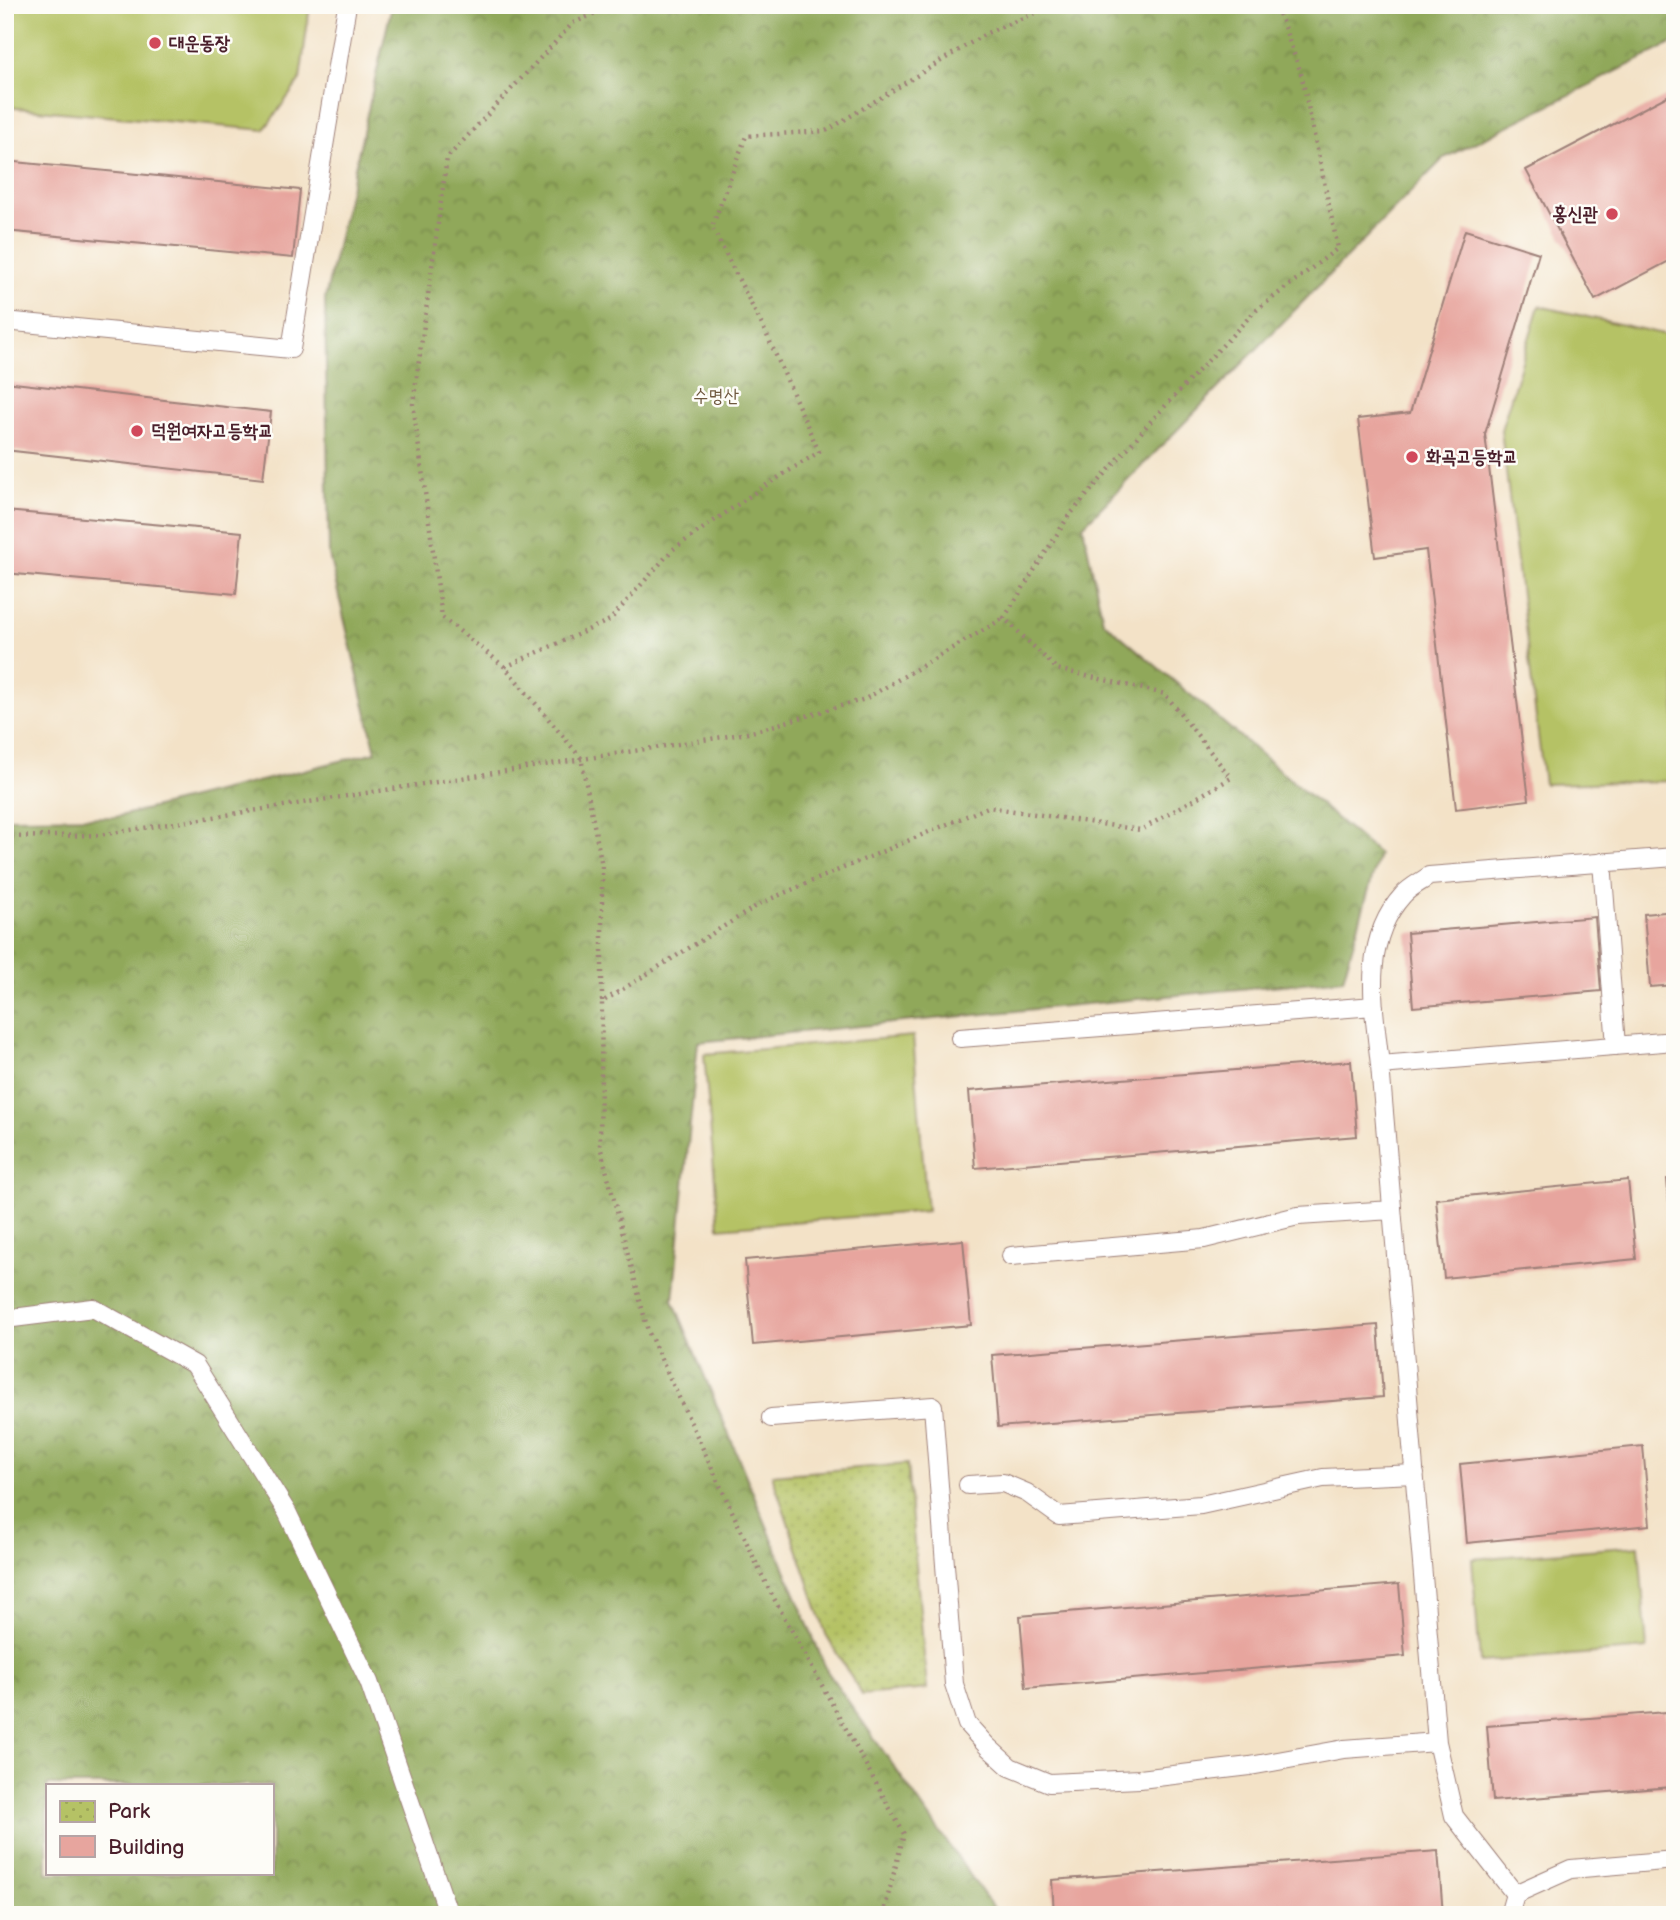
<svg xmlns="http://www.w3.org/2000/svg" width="1680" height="1920" viewBox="0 0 1680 1920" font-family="'Balsamiq Sans','Poor Story',sans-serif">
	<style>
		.grass { fill: #b5c265; stroke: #807048; stroke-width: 2 }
		.forest { fill: url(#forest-crowns); stroke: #6d6442; stroke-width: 2; fill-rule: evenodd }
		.park { fill: url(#park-dots); stroke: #807048; stroke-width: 2 }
		.building { fill: #e7a59e }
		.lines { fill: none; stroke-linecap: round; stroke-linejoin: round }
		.service-casing { stroke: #9e8079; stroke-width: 20 }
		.path { stroke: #9e8079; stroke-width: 4.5; stroke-dasharray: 2 5; stroke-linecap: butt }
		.service { stroke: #fff; stroke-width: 18 }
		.poi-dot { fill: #d1495b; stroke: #fdfcf7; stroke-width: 2.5 }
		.labels { text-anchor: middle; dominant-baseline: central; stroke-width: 5; stroke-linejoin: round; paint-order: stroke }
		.poi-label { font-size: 19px; font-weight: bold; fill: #4a1f2b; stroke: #fdfcf7; text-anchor: start }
		.park-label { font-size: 19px; fill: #6f583f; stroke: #fdfcf7 }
	</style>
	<defs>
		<pattern id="forest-crowns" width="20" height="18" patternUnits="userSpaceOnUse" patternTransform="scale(1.75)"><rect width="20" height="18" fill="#90a85a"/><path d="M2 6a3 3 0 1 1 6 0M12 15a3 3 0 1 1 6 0" fill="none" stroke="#78884b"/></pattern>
		<pattern id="park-dots" width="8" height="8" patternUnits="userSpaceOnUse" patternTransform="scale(1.75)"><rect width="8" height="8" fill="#b5c265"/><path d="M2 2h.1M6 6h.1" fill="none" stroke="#9da658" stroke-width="1.8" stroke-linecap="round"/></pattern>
	</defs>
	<rect width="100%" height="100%" fill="#fdfcf7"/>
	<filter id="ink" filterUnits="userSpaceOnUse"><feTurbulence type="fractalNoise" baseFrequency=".0143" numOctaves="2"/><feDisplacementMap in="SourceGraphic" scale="14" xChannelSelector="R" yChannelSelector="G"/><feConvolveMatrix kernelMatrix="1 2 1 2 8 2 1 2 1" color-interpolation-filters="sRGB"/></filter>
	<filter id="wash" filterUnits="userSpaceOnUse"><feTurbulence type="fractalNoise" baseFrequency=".00686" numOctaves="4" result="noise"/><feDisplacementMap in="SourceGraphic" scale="28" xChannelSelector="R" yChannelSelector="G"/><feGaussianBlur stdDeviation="1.57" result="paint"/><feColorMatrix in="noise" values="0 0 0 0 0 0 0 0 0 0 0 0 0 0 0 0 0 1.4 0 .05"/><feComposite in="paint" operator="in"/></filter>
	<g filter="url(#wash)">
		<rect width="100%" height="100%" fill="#f3e2c7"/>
		<!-- grass -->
		<path class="grass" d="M 5,5 L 310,5 L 300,80 L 264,130 L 5,107 Z
			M 1539,306 L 1663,334 L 1675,341 L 1675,781 L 1544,784 L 1501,430 Z
			M 913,1036 L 927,1211 L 719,1228 L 704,1054 Z
			M 1639,1546 L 1647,1649 L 1480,1662 L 1472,1559 Z"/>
		<!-- forest -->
		<path class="forest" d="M 392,5 L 1675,5 L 1675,42 L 1444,158 L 1083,526 L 1103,621 L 1379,854 L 1343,979 L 698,1042 L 673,1300 L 827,1671 L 998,1915 L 5,1915 L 5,818 L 116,817 L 376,752 L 329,555 L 325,299 ZM 47,1785 L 271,1785 L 271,1873 L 47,1873 Z"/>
		<!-- park -->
		<path class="park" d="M 907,1464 L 927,1689 L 862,1695 L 827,1637 L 772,1475 Z"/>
		<g id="blocks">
			<!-- building -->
			<path class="building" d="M 1675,92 L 1675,258 L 1595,300 L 1526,170 Z
				M 5,161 L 300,190 L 293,258 L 5,231 Z
				M 1465,230 L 1539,253 L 1485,434 L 1529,800 L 1456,809 L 1426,550 L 1375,557 L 1358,419 L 1410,413 Z
				M 5,382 L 271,412 L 263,479 L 5,450 Z
				M 5,511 L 242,532 L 236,594 L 5,573 Z
				M 1675,911 L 1675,985 L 1650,987 L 1644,914 Z
				M 1595,917 L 1601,991 L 1413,1007 L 1407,933 Z
				M 1351,1061 L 1357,1136 L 975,1168 L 969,1091 Z
				M 1667,1179 L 1675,1179 L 1675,1250 L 1673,1250 Z
				M 1628,1180 L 1636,1259 L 1444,1278 L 1436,1199 Z
				M 963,1240 L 971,1325 L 753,1345 L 745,1260 Z
				M 1378,1325 L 1383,1397 L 998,1427 L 992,1355 Z
				M 1643,1446 L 1650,1525 L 1467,1543 L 1460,1464 Z
				M 1399,1584 L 1405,1656 L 1026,1688 L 1020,1616 Z
				M 1666,1712 L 1672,1787 L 1493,1801 L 1487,1726 Z
				M 1438,1851 L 1443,1915 L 1054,1915 L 1052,1880 Z"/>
		</g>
	</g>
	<g filter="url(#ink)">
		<use href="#blocks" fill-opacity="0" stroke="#9e8079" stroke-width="2"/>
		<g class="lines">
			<!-- service casing -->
			<g class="service-casing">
				<path id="service" d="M 5,321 L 291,349 L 347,5
					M 1602,862 L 1616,1046
					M 960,1038 L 1374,1006
					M 1380,1065 C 1374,1008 1360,942 1403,895 C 1410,887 1421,882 1429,876 L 1675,857
					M 1011,1256 L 1204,1239 L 1298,1216 L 1392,1210
					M 5,1319 L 93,1308 L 195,1365 L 287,1512 L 369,1682 L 449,1915
					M 771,1418 L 933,1406 L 954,1684 L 967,1724 L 987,1746 L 1010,1767 L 1049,1783 L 1140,1779 L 1250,1766 L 1344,1749 L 1437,1742
					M 968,1485 L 1003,1483 L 1027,1493 L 1059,1516 L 1201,1505 L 1323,1478 L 1415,1474
					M 1515,1894 L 1571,1869 L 1675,1860
					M 1509,1915 L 1515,1894 L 1454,1816 L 1437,1742 L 1380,1065 L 1675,1041"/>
			</g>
			<!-- path -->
			<path class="path" d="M 505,667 L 610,620 L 672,550 L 760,489 L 819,452 L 766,333 L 712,227 L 746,136 L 826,131 L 987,33 L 1054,5
				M 5,837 L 99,835 L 748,733 L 865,699 L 1004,618
				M 602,1001 L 602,866 L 581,758 L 505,667 L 442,617 L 413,404 L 447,158 L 573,23 L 615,5
				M 883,1915 L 904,1834 L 766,1584 L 648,1331 L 600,1146 L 602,1002 L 763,902 L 988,807 L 1141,830 L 1231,778 L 1165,694 L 1057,669 L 1004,618 L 1068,517 L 1151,421 L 1254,312 L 1338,248 L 1301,73 L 1276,5"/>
			<!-- service -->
			<use href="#service" class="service"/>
		</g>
	</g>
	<!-- markers -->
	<g class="poi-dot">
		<circle cx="155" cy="43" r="7"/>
		<circle cx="1612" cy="214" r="7"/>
		<circle cx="137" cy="431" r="7"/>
		<circle cx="1412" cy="457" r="7"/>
	</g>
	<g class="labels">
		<!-- poi labels -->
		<g class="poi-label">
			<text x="169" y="43">대운동장</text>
			<text x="1598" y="214" text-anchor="end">홍신관</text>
			<text x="151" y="431">덕원여자고등학교</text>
			<text x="1426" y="457">화곡고등학교</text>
		</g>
		<!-- park labels -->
		<g class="park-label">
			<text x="716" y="396">수명산</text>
		</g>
	</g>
	<!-- margin -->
	<rect width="1680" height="1920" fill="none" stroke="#fdfcf7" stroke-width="28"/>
	<!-- legend -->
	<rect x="46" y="1784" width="228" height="91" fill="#fdfcf7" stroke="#b5a4a5" stroke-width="2"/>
	<rect x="60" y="1801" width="35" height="21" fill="url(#park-dots)" stroke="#b5a4a5" stroke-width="2"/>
	<text x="108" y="1818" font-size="21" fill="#4a1f2b">Park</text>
	<rect x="60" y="1836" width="35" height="21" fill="#e7a59e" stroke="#b5a4a5" stroke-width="2"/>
	<text x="108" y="1854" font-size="21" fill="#4a1f2b">Building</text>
</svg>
